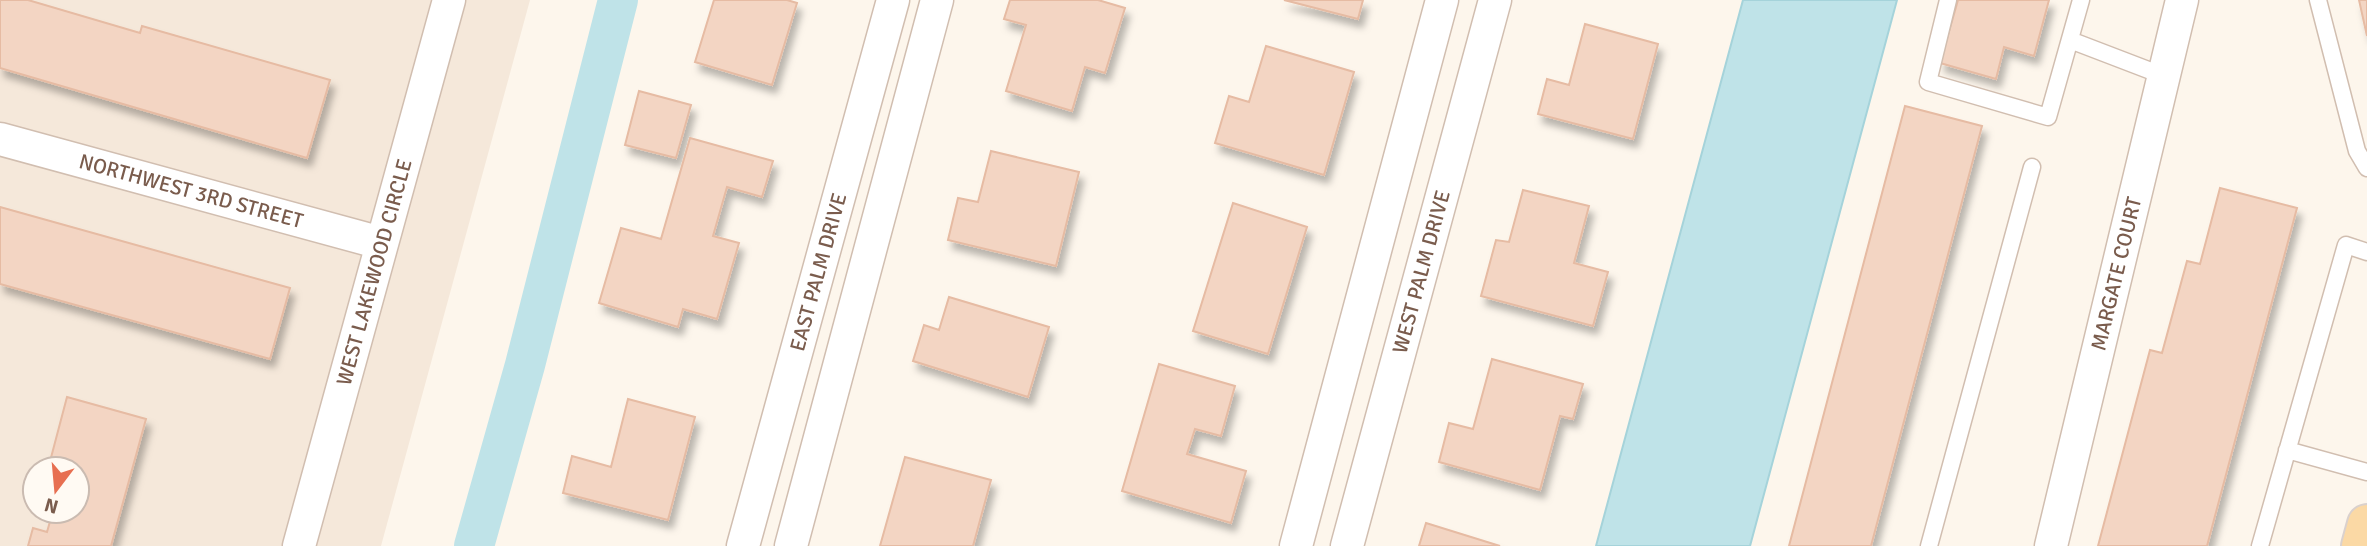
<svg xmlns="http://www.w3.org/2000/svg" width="2367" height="546" viewBox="0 0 2367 546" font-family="Signika,sans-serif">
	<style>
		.residential { fill: #f5e8da; fill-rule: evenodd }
		.water { fill: #bfe3e8; stroke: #a5d3da; stroke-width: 2 }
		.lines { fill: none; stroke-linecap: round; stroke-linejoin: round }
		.canal { stroke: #bfe3e8; stroke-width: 40 }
		.building { fill: #f3d5c3; stroke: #e6bba3; stroke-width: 2; filter: url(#shadow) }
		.service-casing { stroke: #d1beb0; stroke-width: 19 }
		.minor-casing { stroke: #d1beb0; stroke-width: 35 }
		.primary-casing { stroke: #dad1cd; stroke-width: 42 }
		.service { stroke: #fff; stroke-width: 16 }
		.minor { stroke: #fff; stroke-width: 32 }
		.primary { stroke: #fbd9a5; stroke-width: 38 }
		.labels { text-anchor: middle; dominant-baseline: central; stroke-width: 5; stroke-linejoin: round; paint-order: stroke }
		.street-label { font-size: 21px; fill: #7a5c4d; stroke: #fffaf3 }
	</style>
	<defs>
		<filter id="shadow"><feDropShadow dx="4.5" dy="8" stdDeviation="3.5" flood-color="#0004"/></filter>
	</defs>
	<rect width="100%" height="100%" fill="#fdf6ec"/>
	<!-- residential -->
	<path class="residential" d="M 0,0 L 530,0 L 381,546 L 0,546 ZM 35,469 L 77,469 L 77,511 L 35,511 Z"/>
	<!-- water -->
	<path class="water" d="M 1743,0 L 1897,0 L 1750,546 L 1596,546 Z"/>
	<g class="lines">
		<!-- canal -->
		<path class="canal" d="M 474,546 L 525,365 L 618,0"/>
	</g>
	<!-- building -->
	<path class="building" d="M 0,0 L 28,0 L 140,33 L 142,26 L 330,80 L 307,158 L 0,68 Z
		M 714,0 L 787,0 L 797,3 L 772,85 L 695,62 Z
		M 1010,0 L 1098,0 L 1125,8 L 1105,73 L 1085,67 L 1072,111 L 1006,91 L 1026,25 L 1004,19 Z
		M 1284,0 L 1363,0 L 1358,19 Z
		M 1958,0 L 2049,0 L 2034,56 L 2004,47 L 1996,79 L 1940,63 Z
		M 2359,0 L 2367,0 L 2367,36 Z
		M 1585,24 L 1658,44 L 1633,139 L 1538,114 L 1547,79 L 1569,85 Z
		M 1266,46 L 1354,72 L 1324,175 L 1215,143 L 1229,96 L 1249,102 Z
		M 639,91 L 691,105 L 676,158 L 625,145 Z
		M 1905,106 L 1982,126 L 1871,546 L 1789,546 Z
		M 690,138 L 773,161 L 762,197 L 727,187 L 713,236 L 739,243 L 717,319 L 683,309 L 678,327 L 599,303 L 621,228 L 661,239 Z
		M 991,151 L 1079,172 L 1056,266 L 948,240 L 958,198 L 978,202 Z
		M 2220,188 L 2297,208 L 2207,546 L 2098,546 L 2150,350 L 2162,353 L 2187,261 L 2200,264 Z
		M 1523,190 L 1589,206 L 1574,263 L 1608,272 L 1593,326 L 1481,296 L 1496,240 L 1509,242 Z
		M 1233,203 L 1307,227 L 1268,354 L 1193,331 Z
		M 0,207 L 290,288 L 270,359 L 0,284 Z
		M 949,297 L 1049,327 L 1028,397 L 913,361 L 924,325 L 939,330 Z
		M 1492,359 L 1583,384 L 1573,419 L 1560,416 L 1540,490 L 1439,462 L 1449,423 L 1473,429 Z
		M 1159,364 L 1235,386 L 1221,436 L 1195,429 L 1187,454 L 1246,471 L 1231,523 L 1122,491 Z
		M 67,397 L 146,419 L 111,546 L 28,546 L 33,528 L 47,532 L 53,511 L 77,511 L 77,469 L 48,469 Z
		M 628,399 L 695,417 L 668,520 L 563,493 L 572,456 L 611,467 Z
		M 905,457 L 991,480 L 973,546 L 880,546 Z
		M 1426,523 L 1500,546 L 1419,546 Z"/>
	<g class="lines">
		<!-- service casing -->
		<g class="service-casing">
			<path id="service" d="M 1948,0 L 1928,82 L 2048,117 L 2081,0
				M 2318,0 L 2357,151 L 2367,168
				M 2070,40 L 2164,76
				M 2287,450 L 2367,472
				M 1929,546 L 2032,167
				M 2260,546 L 2346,245 L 2367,252"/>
		</g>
		<!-- minor casing -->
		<g class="minor-casing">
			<g id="minor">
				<path id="s1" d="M 0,139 L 381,243"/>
				<path id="s2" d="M 299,546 L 449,0"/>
				<path id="s3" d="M 743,546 L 893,0"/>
				<path d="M 791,546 L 937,0"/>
				<path d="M 1296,546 L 1442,0"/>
				<path id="s4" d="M 1347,546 L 1495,0"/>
				<path id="s5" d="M 2051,546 L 2182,0"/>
			</g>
		</g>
		<!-- primary casing -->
		<g class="primary-casing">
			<path id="primary" d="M 2361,546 L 2367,524"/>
		</g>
		<!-- service -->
		<use href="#service" class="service"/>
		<!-- minor -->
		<use href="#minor" class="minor"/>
		<!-- primary -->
		<use href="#primary" class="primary"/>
	</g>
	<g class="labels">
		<!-- street labels -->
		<g class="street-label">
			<text stroke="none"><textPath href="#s1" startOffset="198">NORTHWEST 3RD STREET</textPath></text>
			<text stroke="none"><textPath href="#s2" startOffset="284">WEST LAKEWOOD CIRCLE</textPath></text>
			<text stroke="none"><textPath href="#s3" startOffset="284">EAST PALM DRIVE</textPath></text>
			<text stroke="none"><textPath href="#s4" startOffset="284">WEST PALM DRIVE</textPath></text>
			<text stroke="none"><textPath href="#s5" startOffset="280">MARGATE COURT</textPath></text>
		</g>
	</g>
	<!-- north arrow -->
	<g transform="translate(56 490) rotate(196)"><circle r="33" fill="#fffaf3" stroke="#cabbb1" stroke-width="2"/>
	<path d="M0-5L12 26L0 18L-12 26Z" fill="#e76f51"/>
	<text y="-10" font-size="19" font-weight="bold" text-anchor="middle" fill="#7a5c4d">N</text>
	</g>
</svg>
